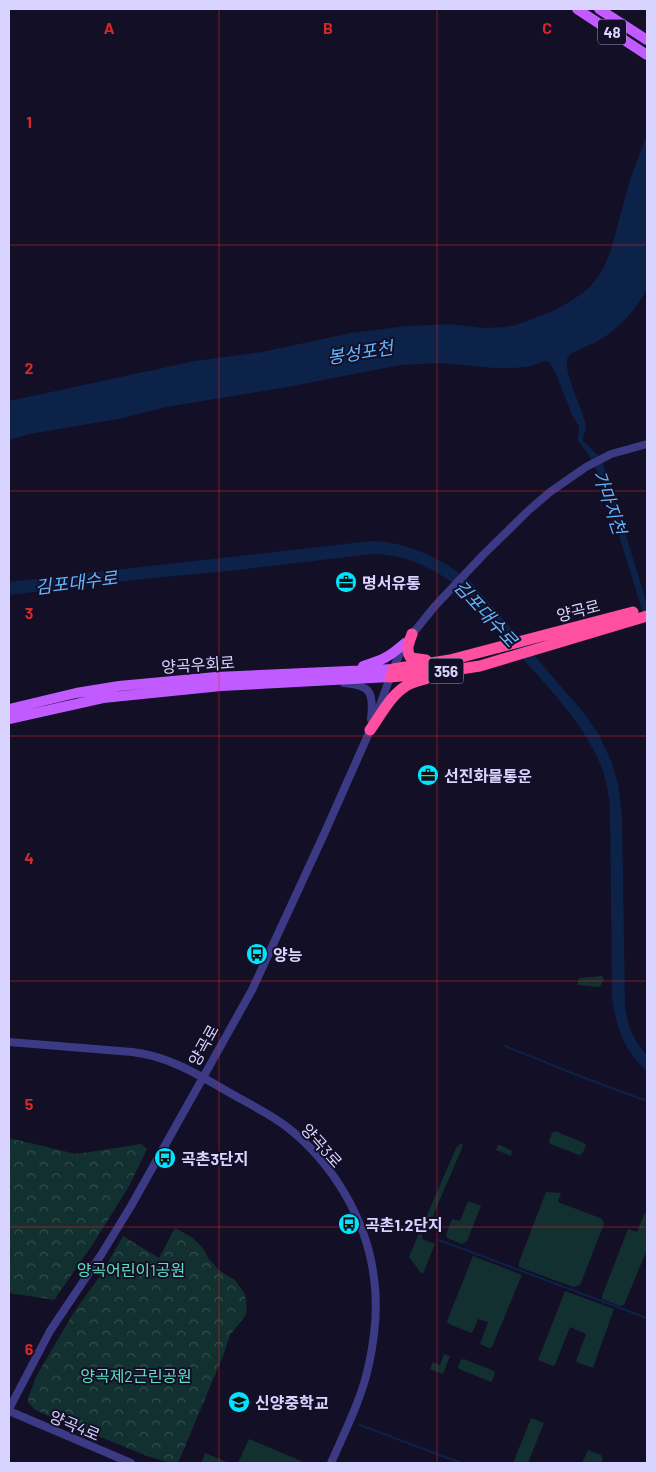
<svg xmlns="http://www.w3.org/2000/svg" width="656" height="1472" viewBox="0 0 656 1472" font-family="Barlow,'Noto Sans KR',sans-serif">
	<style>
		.green { fill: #12302f }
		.park { fill: url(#park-crowns) }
		.water { fill: #0c2248 }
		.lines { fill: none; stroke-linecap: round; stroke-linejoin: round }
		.stream { stroke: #0c2248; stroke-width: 2 }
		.minor { stroke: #3d3a85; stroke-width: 8 }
		.major { stroke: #c25bff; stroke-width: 10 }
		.highway { stroke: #ff4fa3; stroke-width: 11 }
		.grid { fill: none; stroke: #d62828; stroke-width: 1; stroke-opacity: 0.55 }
		.labels { text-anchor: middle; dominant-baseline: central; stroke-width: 4; stroke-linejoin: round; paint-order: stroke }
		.shield { fill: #130f26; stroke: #9e99be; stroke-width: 1 }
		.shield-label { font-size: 15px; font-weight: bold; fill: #d9d4ff }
		.poi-label { font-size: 16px; font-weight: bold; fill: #d9d4ff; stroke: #130f26; text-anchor: start }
		.street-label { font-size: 16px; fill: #d9d4ff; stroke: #130f26 }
		.park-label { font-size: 16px; fill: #5fe0c0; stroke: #130f26 }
		.water-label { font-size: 18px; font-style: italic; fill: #62b6ff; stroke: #130f26 }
		.grid-label { font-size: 16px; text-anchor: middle; font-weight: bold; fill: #d62828; stroke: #130f26; stroke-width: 4; stroke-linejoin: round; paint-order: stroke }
	</style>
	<defs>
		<pattern id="park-crowns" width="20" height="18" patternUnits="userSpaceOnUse" patternTransform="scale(1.25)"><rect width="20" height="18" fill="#12302f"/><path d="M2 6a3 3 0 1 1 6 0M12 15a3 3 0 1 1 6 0" fill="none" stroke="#344d4e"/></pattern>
	</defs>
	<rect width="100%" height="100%" fill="#130f26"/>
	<!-- green -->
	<path class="green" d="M 602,976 L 604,979 L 600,987 L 577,985 L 579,978 Z
		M 555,1131 L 584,1143 L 586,1146 L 582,1154 L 579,1155 L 550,1144 L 549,1141 L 552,1133 Z
		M 460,1144 L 462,1144 L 463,1146 L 426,1232 L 424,1232 L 421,1229 L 456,1148 Z
		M 498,1145 L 500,1145 L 512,1151 L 511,1156 L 496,1150 Z
		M 546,1192 L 561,1193 L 558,1202 L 600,1218 L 603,1220 L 604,1224 L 580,1285 L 573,1287 L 519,1267 L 519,1262 Z
		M 468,1201 L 481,1206 L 467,1241 L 462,1244 L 447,1238 L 446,1235 L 452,1219 L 460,1221 Z
		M 647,1213 L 647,1250 L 624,1305 L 620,1306 L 602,1299 L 602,1296 L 628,1229 L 637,1232 L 644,1214 Z
		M 419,1234 L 423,1236 L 422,1239 L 435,1244 L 423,1274 L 421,1273 L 409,1257 L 418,1235 Z
		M 473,1256 L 522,1275 L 492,1347 L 489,1348 L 480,1344 L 488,1322 L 478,1319 L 473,1331 L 471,1333 L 449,1324 L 447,1321 Z
		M 565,1291 L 614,1309 L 593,1368 L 579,1363 L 576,1361 L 586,1334 L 570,1327 L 555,1365 L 553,1366 L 538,1360 Z
		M 444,1354 L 450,1356 L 443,1374 L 430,1369 L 433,1362 L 440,1365 Z
		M 464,1359 L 494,1371 L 495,1373 L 492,1381 L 491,1382 L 459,1369 L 458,1367 L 461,1360 Z
		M 531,1418 L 544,1423 L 528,1463 L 513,1463 Z
		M 249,1439 L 306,1463 L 238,1463 Z
		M 588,1450 L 601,1455 L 603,1459 L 601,1463 L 582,1463 Z
		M 205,1453 L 227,1462 L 227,1463 L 201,1463 Z"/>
	<!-- park -->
	<path class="park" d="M 9,1138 L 76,1154 L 141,1144 L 147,1149 L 128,1188 L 91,1247 L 54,1300 L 9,1293 Z
		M 175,1228 L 193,1238 L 202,1247 L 209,1259 L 220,1271 L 235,1280 L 245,1294 L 247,1309 L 245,1316 L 230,1335 L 223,1356 L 178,1463 L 170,1463 L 150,1457 L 53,1418 L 34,1409 L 28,1402 L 28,1398 L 37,1375 L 74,1312 L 100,1276 L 123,1236 L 159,1258 Z"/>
	<!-- water -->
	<path class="water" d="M 647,134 L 647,289 C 636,310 619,329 598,341 C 592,345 571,351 568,357 C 562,368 580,404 583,415 C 584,419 586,423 586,427 C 586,432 582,435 583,441 L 599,456 L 603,464 L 612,490 L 647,604 L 647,626 L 602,481 L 588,454 L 578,441 L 579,426 L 572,415 L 556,374 L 549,362 L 545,361 L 531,366 L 514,368 L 494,368 L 442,363 L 401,365 L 282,388 L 166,407 L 118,419 L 30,434 L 9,440 L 9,401 L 195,361 L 262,352 L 351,333 L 407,326 L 432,325 L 449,324 L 485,328 L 505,327 L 516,325 L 551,312 L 571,301 L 588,289 L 597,278 L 604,267 L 611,250 L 629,183 Z
		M 372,541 C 408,542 443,559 471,582 L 584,713 L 599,735 L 612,763 L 618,784 L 622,814 L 625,1005 C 627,1024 633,1041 647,1055 L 647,1071 C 623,1050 616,1027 612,997 L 610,808 C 609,796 607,785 604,774 C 587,723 542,682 508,642 C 491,623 471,596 450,581 C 427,565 400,554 372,554 L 228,571 L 143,579 L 9,595 L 9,582 Z"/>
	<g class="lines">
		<!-- stream -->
		<path class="stream" d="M 505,1046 L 582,1077 L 647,1101
			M 439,1240 L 647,1318
			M 360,1425 L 461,1463"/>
		<!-- minor -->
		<path class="minor" d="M 344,683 C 371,685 374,693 371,719
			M 376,716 L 393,669 L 405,643 L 435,606 L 484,554 L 529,510 L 550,492 L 586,467 L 611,454 L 647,444
			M 9,1042 L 132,1052 C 171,1056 205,1079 239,1098 C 255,1107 273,1116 287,1127 C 333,1163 367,1220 374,1278 C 378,1306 375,1336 369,1364 C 362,1398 345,1431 331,1463
			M 9,1409 L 50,1331 L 101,1255 L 131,1206 L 252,990 L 325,832 L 372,726
			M 9,1411 L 131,1463"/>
		<!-- major -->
		<path class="major" d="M 577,9 L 647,55
			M 599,9 L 647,40
			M 363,666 C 383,660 389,657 405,643
			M 9,709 L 76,693 L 119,686 L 216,677 L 393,669
			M 9,719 L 103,698 L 221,686 L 390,677"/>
		<!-- highway -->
		<path class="highway" d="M 412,634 C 409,643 405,650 411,658 L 426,660
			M 393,669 L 450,660 L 633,612
			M 390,677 L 434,673 L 480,666 L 647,616
			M 370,730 C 380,716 389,698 403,688 C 409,683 418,681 425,679"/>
	</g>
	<!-- grid -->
	<path class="grid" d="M 219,9 L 219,1463M 437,9 L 437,1463M 9,245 L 647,245M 9,491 L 647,491M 9,736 L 647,736M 9,981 L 647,981M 9,1227 L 647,1227"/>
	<!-- icons -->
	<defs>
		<g id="office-disc" transform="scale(1.125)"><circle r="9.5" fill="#00e5ff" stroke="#130f26"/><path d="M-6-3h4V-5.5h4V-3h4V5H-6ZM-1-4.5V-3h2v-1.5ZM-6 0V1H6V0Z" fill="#111"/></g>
		<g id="bus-disc" transform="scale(1.125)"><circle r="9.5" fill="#00e5ff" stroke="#130f26"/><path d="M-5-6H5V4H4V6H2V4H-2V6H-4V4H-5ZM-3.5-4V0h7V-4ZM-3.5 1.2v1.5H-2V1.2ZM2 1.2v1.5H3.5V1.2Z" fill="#111"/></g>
		<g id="school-disc" transform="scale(1.125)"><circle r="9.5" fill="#00e5ff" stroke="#130f26"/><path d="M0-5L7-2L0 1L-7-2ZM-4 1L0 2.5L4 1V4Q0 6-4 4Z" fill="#111"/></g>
	</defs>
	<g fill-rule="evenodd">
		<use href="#office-disc" x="346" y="582"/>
		<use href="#office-disc" x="428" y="775"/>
		<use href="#bus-disc" x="257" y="954"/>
		<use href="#bus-disc" x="165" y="1158"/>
		<use href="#bus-disc" x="349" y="1224"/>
		<use href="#school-disc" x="239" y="1402"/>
	</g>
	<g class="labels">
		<!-- shield labels -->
		<g class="shield">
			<rect x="598" y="19.5" width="28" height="25" rx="4"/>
			<rect x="428.5" y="658.5" width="35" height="25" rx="4"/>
		</g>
		<g class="shield-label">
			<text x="612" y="32">48</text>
			<text x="446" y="671">356</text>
		</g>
		<!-- poi labels -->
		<g class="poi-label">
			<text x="362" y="582">명서유통</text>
			<text x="444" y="775">선진화물통운</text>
			<text x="273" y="954">양능</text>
			<text x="181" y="1158">곡촌3단지</text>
			<text x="365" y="1224">곡촌1.2단지</text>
			<text x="255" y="1402">신양중학교</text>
		</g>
		<!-- street labels -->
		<g class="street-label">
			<text transform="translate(578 610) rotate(-14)">양곡로</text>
			<text transform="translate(198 664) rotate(-4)">양곡우회로</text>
			<text transform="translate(203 1045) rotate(-61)">양곡로</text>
			<text transform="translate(322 1145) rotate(48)">양곡3로</text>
			<text transform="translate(75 1425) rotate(23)">양곡4로</text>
		</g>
		<!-- park labels -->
		<g class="park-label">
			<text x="131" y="1269">양곡어린이1공원</text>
			<text x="136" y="1375">양곡제2근린공원</text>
		</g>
		<!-- water labels -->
		<g class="water-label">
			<text transform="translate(360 352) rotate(-9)">봉성포천</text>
			<text transform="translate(610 502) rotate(71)">가마지천</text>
			<text transform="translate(76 582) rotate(-7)">김포대수로</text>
			<text transform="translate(486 613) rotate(47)">김포대수로</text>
		</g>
	</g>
	<g class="grid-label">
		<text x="109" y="34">A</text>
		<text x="328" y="34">B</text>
		<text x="547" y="34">C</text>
		<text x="29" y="128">1</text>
		<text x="29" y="374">2</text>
		<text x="29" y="619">3</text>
		<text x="29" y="864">4</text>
		<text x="29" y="1110">5</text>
		<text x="29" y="1355">6</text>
	</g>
	<!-- border -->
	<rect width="656" height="1472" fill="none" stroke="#d9d4ff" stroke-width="20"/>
</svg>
